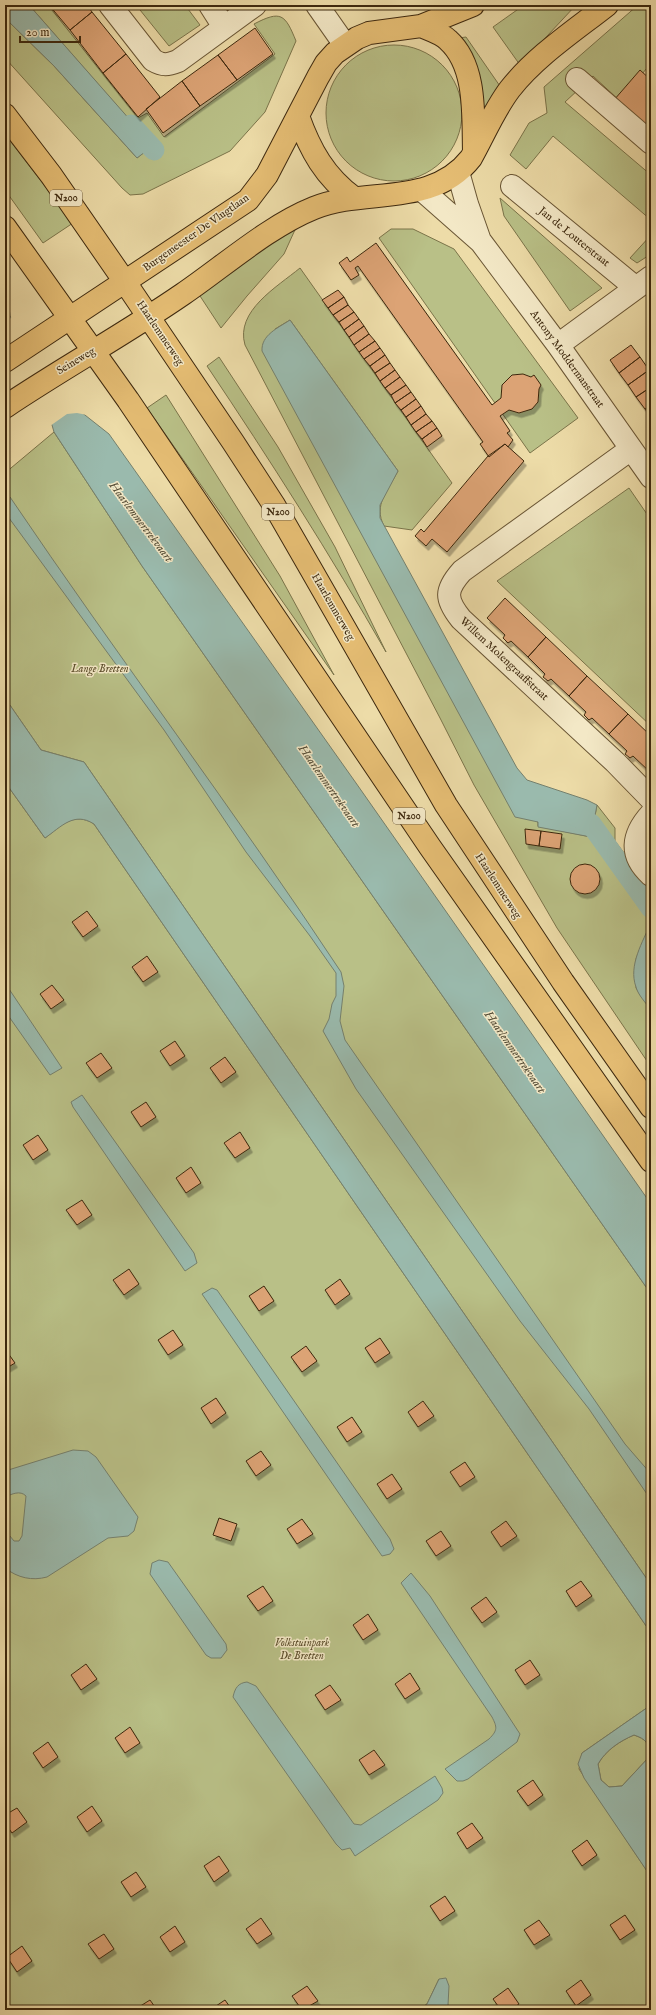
<svg xmlns="http://www.w3.org/2000/svg" width="656" height="2015" viewBox="0 0 656 2015" font-family="'IM FELL English',serif">
	<style>
		.green { fill: #b9c087; stroke: #7b744a }
		.water { fill: #9abaad; stroke: #75806d; fill-rule: evenodd }
		.pier { fill: #eddca8 }
		.lines { fill: none; stroke-linecap: round; stroke-linejoin: round }
		.canal { stroke: #9abaad; stroke-width: 21 }
		.building { fill: #dca375; stroke: #3d280e; filter: url(#shadow) }
		.minor-casing { stroke: #695534; stroke-width: 24 }
		.major-casing { stroke: #3d280e; stroke-width: 24 }
		.minor { stroke: #f3e8c6; stroke-width: 22 }
		.major { stroke: #e6be74; stroke-width: 22 }
		.labels { text-anchor: middle; dominant-baseline: central; stroke-width: 3; stroke-linejoin: round; paint-order: stroke }
		.shield { fill: #f3e8c6; stroke: #746245; stroke-width: 1 }
		.shield-label { font-size: 10px; font-weight: bold; fill: #3d280e }
		.street-label { font-size: 11px; fill: #3d280e; stroke: #f3e8c6 }
		.park-label { font-size: 11px; font-style: italic; fill: #5c4e2c; stroke: #f3e8c6 }
		.water-label { font-size: 12px; font-style: italic; fill: #544c36; stroke: #f3e8c6 }
	</style>
	<defs>
		<filter id="shadow"><feDropShadow dx="2.5" dy="4.5" stdDeviation="0" flood-color="#0004"/></filter>
	</defs>
	<rect width="100%" height="100%" fill="#eddca8"/>
	<filter id="stains"><feTurbulence type="fractalNoise" baseFrequency=".005" numOctaves="4"/><feColorMatrix values="0 0 0 0 .2 0 0 0 0 .09 0 0 0 0 .02 0 0 0 .5 -.17"/></filter>
	<radialGradient id="worn" r=".72"><stop offset=".6" stop-color="#630" stop-opacity="0"/><stop offset="1" stop-color="#630" stop-opacity=".3"/></radialGradient>
	<!-- green -->
	<path class="green" d="M 29,5 L 48,5 L 138,118 L 147,113 L 164,137 L 275,54 L 254,24 C 281,10 285,14 296,41 L 265,112 L 230,151 L 143,194 L 130,195 L 122,188 L 5,58 L 5,18 L 54,66 L 137,158 L 152,146 Z
		M 136,5 L 185,5 L 200,25 L 169,46 Z
		M 524,5 L 576,5 L 520,65 L 493,27 Z
		M 638,5 L 651,5 L 651,63 L 620,101 L 593,76 L 565,102 L 651,175 L 651,220 L 553,136 L 526,169 L 510,155 L 529,123 L 547,113 L 544,87 Z
		M 466,37 L 502,89 L 485,117 L 459,38 Z
		M326 113a68 68 0 1 1 136 0a68 68 0 1 1-136 0Z
		M 5,134 L 73,223 L 43,243 L 5,190 Z
		M 500,198 L 602,288 L 570,311 L 504,216 Z
		M 299,221 L 284,254 L 247,296 L 221,328 L 200,296 L 214,282 Z
		M 391,229 L 413,229 L 454,249 L 578,418 L 530,453 L 379,238 Z
		M 651,235 L 651,254 L 637,263 L 630,258 Z
		M 300,268 L 452,483 L 412,530 L 384,526 C 373,505 388,490 398,471 L 290,320 L 275,329 L 538,823 L 538,826 L 591,837 L 597,805 L 615,828 L 615,841 L 651,889 L 651,922 L 636,959 L 636,988 L 651,1010 L 651,1067 L 557,928 L 474,785 L 440,718 L 245,345 C 235,311 277,287 300,268 Z
		M 219,357 L 278,447 L 335,547 L 386,652 C 330,554 270,460 207,366 Z
		M 166,395 L 280,576 L 334,675 L 147,408 Z
		M 54,432 L 142,566 L 651,1294 L 651,1585 L 84,762 L 41,750 L 5,698 L 5,473 Z
		M 629,488 L 651,520 L 651,726 L 497,581 Z
		M 5,782 L 45,838 C 61,826 74,811 94,824 L 651,1633 L 651,1705 L 582,1753 L 579,1769 L 651,1877 L 651,2010 L 441,2010 L 448,2005 L 439,1979 L 427,2004 L 418,2010 L 5,2010 Z
		M 634,1735 C 646,1739 649,1743 650,1756 L 622,1786 L 609,1787 L 601,1780 L 598,1764 C 606,1750 620,1741 634,1735 Z"/>
	<!-- water -->
	<path class="water" d="M 5,5 L 29,5 L 153,146 L 137,158 L 54,66 L 5,18 Z
		M 5,286 L 7,289 L 10,316 L 71,404 L 109,434 L 356,783 L 651,1204 L 651,1294 L 142,566 L 54,432 L 52,425 L 5,354 Z
		M 290,320 L 398,471 L 380,505 L 380,518 L 517,768 L 527,780 L 587,800 L 597,805 L 591,837 L 538,827 L 538,822 L 515,817 L 262,351 C 261,335 278,328 290,320 Z
		M 10,497 C 118,657 235,811 341,972 L 344,986 L 340,1021 L 345,1040 L 625,1444 L 651,1474 L 651,1500 L 589,1409 L 520,1321 L 356,1089 L 323,1031 L 329,1019 L 332,1004 L 336,996 L 336,973 L 310,936 L 246,852 L 164,730 L 9,518 Z
		M 5,698 L 41,750 L 84,762 L 651,1585 L 651,1633 L 94,824 C 74,811 61,827 45,838 L 5,782 Z
		M 651,922 L 651,1010 C 646,1003 638,995 636,987 C 628,965 643,942 651,922 Z
		M 5,983 L 62,1068 L 50,1075 L 5,1011 Z
		M 82,1095 L 194,1253 L 197,1263 L 185,1271 L 73,1107 L 71,1102 Z
		M 212,1288 L 217,1290 L 390,1539 L 394,1549 L 390,1554 L 382,1556 L 202,1294 Z
		M 73,1450 L 88,1451 L 96,1457 L 138,1517 L 134,1531 L 128,1536 L 108,1538 L 47,1577 C 32,1581 18,1578 5,1568 L 5,1530 L 14,1541 L 19,1541 L 22,1536 L 26,1496 C 20,1490 12,1494 5,1497 L 5,1471 Z
		M 159,1560 L 168,1562 L 226,1644 L 227,1650 L 221,1658 L 211,1658 L 206,1655 L 150,1574 L 152,1563 Z
		M 411,1573 L 430,1596 L 520,1734 L 517,1742 L 468,1779 L 463,1781 L 457,1781 L 445,1769 L 489,1739 C 498,1730 497,1727 492,1717 L 401,1583 Z
		M 247,1682 L 256,1686 L 354,1824 L 361,1825 L 435,1776 L 442,1788 L 443,1793 L 438,1800 L 355,1856 L 350,1848 L 342,1850 L 336,1844 L 233,1697 C 235,1688 238,1683 247,1682 Z
		M 651,1705 L 651,1877 L 584,1778 L 578,1764 L 582,1753 ZM 634,1735 C 646,1739 649,1743 650,1756 L 622,1786 L 609,1787 L 601,1780 L 598,1764 C 606,1750 620,1741 634,1735 Z
		M 446,1978 L 449,1986 L 448,2005 L 441,2010 L 418,2010 L 427,2004 L 439,1979 Z"/>
	<!-- pier -->
	<path class="pier" d="M 12,316 L 72,402 L 87,415 L 77,413 L 67,414 L 50,426 L 5,358 L 5,327 Z"/>
	<g class="lines">
		<!-- canal -->
		<path class="canal" d="M 131,125 L 154,150
			M 570,813 L 591,824 L 651,908"/>
	</g>
	<!-- building -->
	<path class="building" d="M 49,5 L 87,5 L 92,12 L 70,30 Z
		M 92,12 L 126,54 L 103,73 L 70,30 Z
		M 255,28 L 273,54 L 237,80 L 218,55 Z
		M 126,54 L 160,97 L 138,117 L 103,73 Z
		M 218,55 L 237,80 L 200,106 L 182,81 Z
		M 640,70 L 651,80 L 651,132 L 614,100 Z
		M 182,81 L 200,106 L 163,133 L 146,109 Z
		M 376,243 L 492,405 L 501,398 L 502,385 L 512,375 L 523,374 L 531,377 L 534,375 L 541,385 L 539,389 L 538,402 L 532,409 L 519,413 L 509,410 L 500,416 L 510,431 L 507,433 L 513,440 L 508,447 L 505,444 L 489,457 L 480,444 L 483,442 L 358,266 L 355,268 L 359,275 L 351,280 L 339,263 L 347,257 L 350,262 Z
		M 338,290 L 344,297 L 328,308 L 322,300 Z
		M 344,297 L 348,305 L 333,315 L 328,308 Z
		M 348,305 L 354,312 L 339,322 L 333,315 Z
		M 354,312 L 359,319 L 344,330 L 339,322 Z
		M 359,319 L 364,326 L 349,337 L 344,330 Z
		M 364,326 L 369,334 L 354,345 L 349,337 Z
		M 369,334 L 375,341 L 359,352 L 354,345 Z
		M 375,341 L 380,348 L 364,359 L 359,352 Z
		M 631,345 L 640,357 L 619,373 L 610,360 Z
		M 380,348 L 385,355 L 370,366 L 364,359 Z
		M 385,355 L 390,363 L 375,373 L 370,366 Z
		M 640,357 L 649,370 L 628,385 L 619,373 Z
		M 390,363 L 395,370 L 380,381 L 375,373 Z
		M 395,370 L 400,377 L 385,388 L 380,381 Z
		M 649,370 L 651,372 L 651,387 L 636,397 L 628,385 Z
		M 400,377 L 406,385 L 391,395 L 385,388 Z
		M 406,385 L 411,392 L 395,403 L 391,395 Z
		M 651,387 L 651,405 L 645,409 L 636,397 Z
		M 411,392 L 416,399 L 401,410 L 395,403 Z
		M 416,399 L 421,406 L 406,417 L 401,410 Z
		M 651,405 L 651,417 L 645,409 Z
		M 421,406 L 426,414 L 411,425 L 406,417 Z
		M 426,414 L 432,421 L 416,432 L 411,425 Z
		M 432,421 L 437,428 L 422,439 L 416,432 Z
		M 437,428 L 442,436 L 427,447 L 422,439 Z
		M 505,444 L 524,461 L 447,552 L 432,539 L 426,546 L 415,536 L 421,529 L 424,532 L 488,456 Z
		M 505,598 L 546,637 L 528,657 L 511,641 L 508,643 L 503,638 L 505,635 L 487,618 Z
		M 546,637 L 587,676 L 569,696 L 551,679 L 548,681 L 543,677 L 545,674 L 528,657 Z
		M 587,676 L 628,714 L 609,734 L 592,718 L 589,720 L 584,715 L 586,712 L 569,696 Z
		M 628,714 L 651,736 L 651,773 L 633,756 L 630,758 L 625,754 L 627,751 L 609,734 Z
		M 525,829 L 541,831 L 539,846 L 526,844 Z
		M 541,831 L 562,834 L 560,849 L 539,846 Z
		M570 879a15 15 0 1 1 30 0a15 15 0 1 1-30 0Z
		M 87,911 L 98,926 L 83,937 L 72,922 Z
		M 147,956 L 158,972 L 143,982 L 132,967 Z
		M 52,985 L 64,1000 L 51,1009 L 40,994 Z
		M 175,1041 L 185,1056 L 170,1066 L 160,1051 Z
		M 101,1053 L 112,1068 L 97,1078 L 86,1063 Z
		M 225,1057 L 236,1072 L 221,1083 L 210,1068 Z
		M 146,1102 L 156,1117 L 141,1127 L 131,1112 Z
		M 240,1132 L 250,1148 L 235,1158 L 224,1143 Z
		M 38,1135 L 48,1150 L 33,1160 L 23,1145 Z
		M 191,1167 L 201,1183 L 186,1193 L 176,1178 Z
		M 82,1200 L 92,1215 L 77,1225 L 66,1210 Z
		M 129,1269 L 139,1284 L 124,1295 L 113,1280 Z
		M 340,1279 L 350,1294 L 335,1305 L 325,1290 Z
		M 264,1286 L 274,1301 L 259,1311 L 249,1296 Z
		M 173,1330 L 183,1345 L 168,1355 L 158,1340 Z
		M 380,1338 L 390,1353 L 375,1363 L 365,1348 Z
		M 306,1346 L 317,1361 L 302,1372 L 291,1357 Z
		M 5,1349 L 15,1363 L 5,1369 Z
		M 216,1398 L 226,1413 L 211,1424 L 201,1408 Z
		M 423,1401 L 434,1416 L 418,1427 L 408,1412 Z
		M 352,1417 L 362,1432 L 347,1442 L 337,1427 Z
		M 261,1451 L 271,1465 L 256,1476 L 246,1461 Z
		M 465,1462 L 475,1477 L 460,1487 L 450,1472 Z
		M 392,1474 L 402,1489 L 387,1499 L 377,1484 Z
		M 219,1518 L 237,1524 L 231,1541 L 213,1535 Z
		M 302,1519 L 313,1534 L 297,1544 L 287,1529 Z
		M 506,1521 L 517,1536 L 501,1547 L 491,1532 Z
		M 441,1531 L 451,1546 L 436,1556 L 426,1541 Z
		M 581,1581 L 592,1596 L 576,1607 L 566,1591 Z
		M 263,1586 L 273,1601 L 258,1611 L 247,1596 Z
		M 486,1597 L 497,1612 L 482,1623 L 471,1608 Z
		M 368,1614 L 378,1630 L 363,1640 L 353,1625 Z
		M 530,1660 L 540,1675 L 525,1685 L 515,1670 Z
		M 86,1664 L 97,1679 L 81,1690 L 71,1675 Z
		M 410,1673 L 420,1689 L 405,1699 L 395,1684 Z
		M 330,1685 L 341,1700 L 325,1710 L 315,1695 Z
		M 130,1727 L 140,1743 L 125,1753 L 115,1738 Z
		M 48,1742 L 58,1757 L 43,1768 L 33,1753 Z
		M 374,1750 L 385,1765 L 369,1775 L 359,1760 Z
		M 533,1780 L 543,1795 L 528,1806 L 517,1791 Z
		M 92,1806 L 102,1821 L 87,1832 L 77,1817 Z
		M 17,1808 L 27,1822 L 12,1833 L 5,1823 L 5,1815 Z
		M 472,1823 L 483,1838 L 467,1849 L 457,1833 Z
		M 587,1840 L 597,1855 L 582,1866 L 572,1851 Z
		M 219,1856 L 229,1871 L 214,1882 L 204,1866 Z
		M 136,1872 L 146,1887 L 131,1897 L 121,1882 Z
		M 445,1896 L 455,1911 L 440,1921 L 430,1906 Z
		M 625,1915 L 635,1930 L 620,1940 L 610,1925 Z
		M 261,1918 L 272,1934 L 257,1944 L 246,1929 Z
		M 539,1920 L 550,1935 L 534,1945 L 524,1930 Z
		M 175,1926 L 185,1942 L 170,1952 L 160,1937 Z
		M 104,1934 L 114,1949 L 99,1959 L 88,1944 Z
		M 22,1946 L 32,1961 L 17,1972 L 7,1957 Z
		M 581,1980 L 591,1995 L 576,2006 L 566,1991 Z
		M 307,1986 L 318,2001 L 302,2010 L 292,1996 Z
		M 508,1988 L 519,2004 L 510,2010 L 501,2010 L 493,1999 Z
		M 150,2000 L 157,2010 L 134,2010 Z
		M 225,2000 L 232,2010 L 210,2010 Z"/>
	<g class="lines">
		<!-- minor casing -->
		<g class="minor-casing">
			<path id="minor" d="M 110,5 L 153,60 C 163,66 168,65 178,61 L 255,5
				M 210,5 L 224,27
				M 317,5 L 345,45
				M 577,79 L 651,143
				M 458,172 L 467,204 L 480,241
				M 512,186 L 636,288
				M 422,190 L 481,242 L 558,345 L 651,477
				M 558,345 L 651,277
				M 631,449 L 462,571 C 445,590 445,599 461,619 L 615,762 L 651,799
				M 651,814 C 632,835 629,855 651,875"/>
		</g>
		<!-- major casing -->
		<g class="major-casing">
			<path id="major" d="M 421,26 C 430,30 441,33 448,40 C 477,66 473,116 474,152
				M 5,115 L 51,175 L 125,282 L 233,442 L 274,505 L 312,571 L 446,805 L 563,982 L 651,1107
				M 298,116 C 310,150 325,177 354,198
				M 5,227 L 128,400 L 430,847 L 651,1161
				M 5,361 L 248,200 L 267,175 L 318,77 L 326,63 L 335,53 L 357,38 L 369,33 L 421,26 L 473,5
				M 5,407 C 63,368 125,334 183,294 C 224,266 269,226 314,208 C 366,187 432,208 471,158 C 484,135 494,110 510,89 C 536,56 574,31 607,5"/>
		</g>
		<!-- minor -->
		<use href="#minor" class="minor"/>
		<!-- major -->
		<use href="#major" class="major"/>
	</g>
	<g class="labels">
		<!-- shield labels -->
		<g class="shield">
			<rect x="50" y="190" width="32" height="16" rx="3"/>
			<rect x="262" y="504" width="32" height="16" rx="3"/>
			<rect x="393" y="808" width="32" height="16" rx="3"/>
		</g>
		<g class="shield-label">
			<text x="66" y="198">N200</text>
			<text x="278" y="512">N200</text>
			<text x="409" y="816">N200</text>
		</g>
		<!-- street labels -->
		<g class="street-label">
			<text transform="translate(196 233) rotate(-35)">Burgemeester De Vlugtlaan</text>
			<text transform="translate(574 237) rotate(39)">Jan de Louterstraat</text>
			<text transform="translate(160 333) rotate(56)">Haarlemmerweg</text>
			<text transform="translate(567 359) rotate(54)">Antony Moddermanstraat</text>
			<text transform="translate(76 361) rotate(-31)">Seineweg</text>
			<text transform="translate(333 607) rotate(60)">Haarlemmerweg</text>
			<text transform="translate(504 659) rotate(43)">Willem Molengraaffstraat</text>
			<text transform="translate(498 886) rotate(57)">Haarlemmerweg</text>
		</g>
		<!-- park labels -->
		<g class="park-label">
			<text x="100" y="669">Lange Bretten</text>
			<text x="302" y="1643">Volkstuinpark<tspan x="302" dy="13">De Bretten</tspan></text>
		</g>
		<!-- water labels -->
		<g class="water-label">
			<text transform="translate(141 522) rotate(53)">Haarlemmertrekvaart</text>
			<text transform="translate(329 786) rotate(55)">Haarlemmertrekvaart</text>
			<text transform="translate(515 1052) rotate(55)">Haarlemmertrekvaart</text>
		</g>
	</g>
	<!-- margin -->
	<rect width="656" height="2015" fill="none" stroke="#eddca8" stroke-width="20"/>
	<rect x="6" y="6" width="644" height="2003" fill="none" stroke="#3d280e" stroke-width="2"/>
	<rect x="10" y="10" width="636" height="1995" fill="none" stroke="#3d280e"/>
	<!-- scale -->
	<path d="M20 36v6h60v-6" fill="none" stroke="#3d280e" stroke-width="2"/>
	<text x="26" y="36" font-size="12" fill="#3d280e" stroke="#f3e8c6" stroke-width="3" paint-order="stroke">20 m</text>
	<rect width="100%" height="100%" filter="url(#stains)"/>
	<rect width="100%" height="100%" fill="url(#worn)"/>
</svg>
